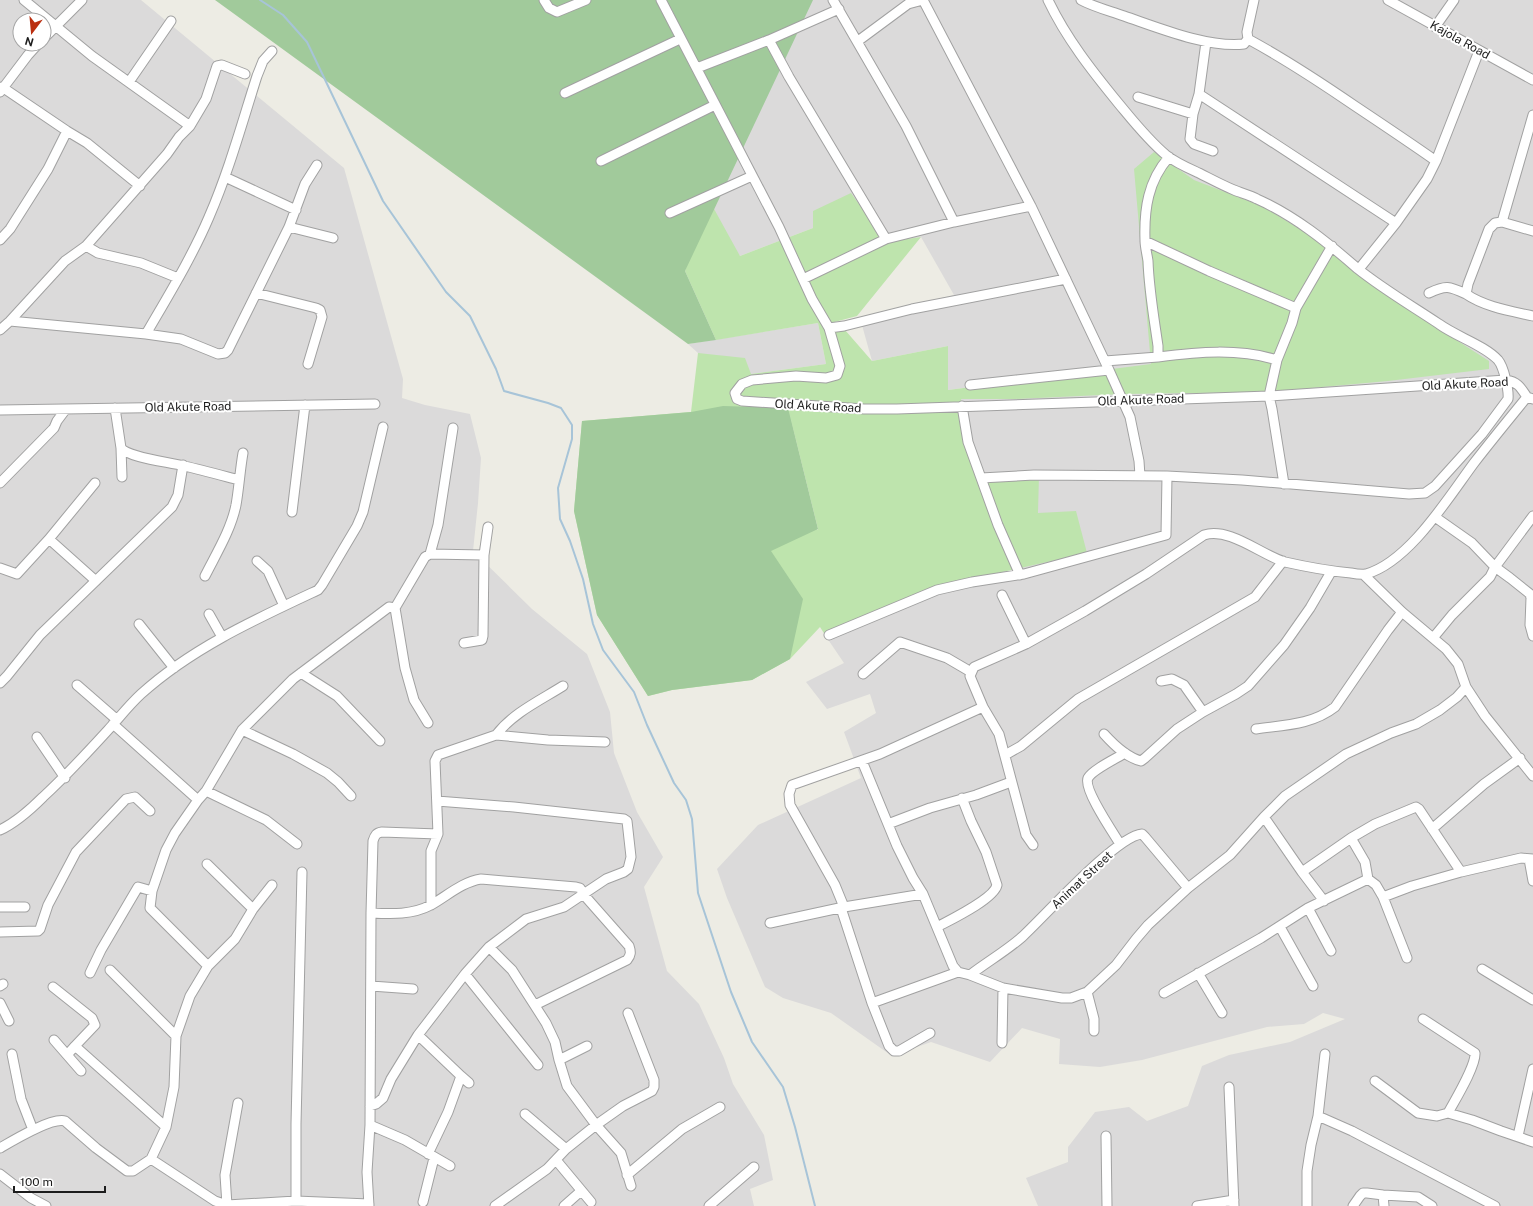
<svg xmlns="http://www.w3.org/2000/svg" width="1533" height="1206" viewBox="0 0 1533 1206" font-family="'Public Sans',sans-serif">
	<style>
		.residential { fill: #dbdada; fill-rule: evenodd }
		.grass { fill: #bee4ad; fill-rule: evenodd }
		.forest { fill: #a1ca9b }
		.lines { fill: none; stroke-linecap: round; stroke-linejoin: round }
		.stream { stroke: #a7c4d8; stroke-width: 2 }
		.minor-casing { stroke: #a1a1a1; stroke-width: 11 }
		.minor { stroke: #fff; stroke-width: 9 }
		.labels { text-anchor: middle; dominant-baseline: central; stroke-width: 4; stroke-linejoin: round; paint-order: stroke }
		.street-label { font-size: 12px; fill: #1d1d1d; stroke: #fff }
	</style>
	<rect width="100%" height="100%" fill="#edece4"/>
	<!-- residential -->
	<path class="residential" d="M 0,0 L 141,0 L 344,168 L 403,379 L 402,398 L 425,405 L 470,414 L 481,458 L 478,503 L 473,551 L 532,609 L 587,654 L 610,712 L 614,753 L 637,812 L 663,857 L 644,887 L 667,971 L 699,1004 L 724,1058 L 733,1084 L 764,1135 L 773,1180 L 750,1189 L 754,1206 L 0,1206 ZM 20,20 L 44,20 L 44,44 L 20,44 Z
		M 529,0 L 1533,0 L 1533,1206 L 1038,1206 L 1026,1178 L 1068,1162 L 1068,1147 L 1095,1112 L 1129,1107 L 1147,1121 L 1188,1106 L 1202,1066 L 1229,1055 L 1290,1042 L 1345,1019 L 1323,1013 L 1304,1024 L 1267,1027 L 1142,1060 L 1100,1067 L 1059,1064 L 1060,1039 L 1022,1028 L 990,1062 L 931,1042 L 892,1056 L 831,1013 L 783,998 L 765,987 L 727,898 L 717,869 L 758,825 L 861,778 L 844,732 L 876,713 L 870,694 L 827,709 L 806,682 L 844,663 L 827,638 L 976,475 L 960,399 L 1011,399 L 1016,381 L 948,390 L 948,346 L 872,361 L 860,318 L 954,295 L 921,237 L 886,243 L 813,228 L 740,256 Z
		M 818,323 L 826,364 L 704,380 L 698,353 L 688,344 Z"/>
	<!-- grass -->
	<path class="grass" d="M 1154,152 L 1194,180 L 1264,207 L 1306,233 L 1386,295 L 1489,361 L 1489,369 L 1388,381 L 1267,392 L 1123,394 L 1015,399 L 961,399 L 976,474 L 1039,475 L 1038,513 L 1076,511 L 1087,553 L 949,584 L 827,638 L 820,627 L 790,659 L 752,680 L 672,690 L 648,696 L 597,615 L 574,511 L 582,421 L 691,412 L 698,353 L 745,358 L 751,374 L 826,364 L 818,323 L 716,340 L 685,271 L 708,198 L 740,256 L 813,228 L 813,211 L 851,193 L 886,242 L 921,237 L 857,316 L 827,324 L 845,330 L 872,361 L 948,346 L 948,390 L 1151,364 L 1134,169 ZM 788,408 L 818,529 L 817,530 Z"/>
	<!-- forest -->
	<path class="forest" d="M 215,0 L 813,0 L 685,271 L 716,340 L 688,344 Z
		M 723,406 L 788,408 L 818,529 L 771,551 L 803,599 L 790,659 L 752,680 L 672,690 L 648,696 L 597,615 L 574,511 L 582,421 L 691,412 Z"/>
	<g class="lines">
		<!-- stream -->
		<path class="stream" d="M 260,0 L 283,15 L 307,42 L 383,201 L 446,292 L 470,316 L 496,369 L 504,391 L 548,403 L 561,408 L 572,425 L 572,439 L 558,488 L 560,519 L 570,541 L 583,579 L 593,624 L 603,650 L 634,692 L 647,725 L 674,783 L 686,800 L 692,819 L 698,893 L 731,992 L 752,1042 L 783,1087 L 795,1127 L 815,1206"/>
		<!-- minor casing -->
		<g class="minor-casing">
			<path id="minor" d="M 24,0 L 92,56 L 190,126
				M 544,0 L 549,8 L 557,12 L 586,0
				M 661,0 L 779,227 L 812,299 L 829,328 L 840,366 L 837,375 L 826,378 L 796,376 L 752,380 L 742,384 L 735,393 L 737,399 L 742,401 L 864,409 L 897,409 L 1269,396 L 1506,380 C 1518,382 1521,388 1527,397 L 1533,399
				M 833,0 L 906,126 L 954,222
				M 923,0 L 1031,206 L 1109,370 L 1130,417 L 1139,461 L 1140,476
				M 1081,0 C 1094,7 1110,11 1124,16 C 1159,28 1208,48 1244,44 L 1248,39 L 1247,32 L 1254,0
				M 1388,0 L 1533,80
				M 1435,27 L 1454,0
				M 44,38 L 82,0
				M 1248,39 C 1285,59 1320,82 1355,106 C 1382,124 1409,142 1436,161
				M 769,40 L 789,77 L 886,239
				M 858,41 L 908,4 L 923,0
				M 697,68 L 769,40 L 839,9
				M 129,82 L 171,21
				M 2,87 L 67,131 L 87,143 L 140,186
				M 0,92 L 28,55 L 38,44
				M 565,93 L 680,39
				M 1199,94 L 1396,223
				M 1138,97 L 1193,114 L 1199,94 L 1206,42
				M 1193,114 L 1190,139 L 1194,144 L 1213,151
				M 1533,115 L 1502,222 L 1495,223 L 1489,229 L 1468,284 L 1466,294 C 1485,307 1511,311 1533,316
				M 601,161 L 715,105
				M 225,177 L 296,210
				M 670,213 L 752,176
				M 1502,222 L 1533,231
				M 289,227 L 333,238
				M 0,240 L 10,229 L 48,169 L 67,131
				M 1145,241 L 1209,271 L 1296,308
				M 86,246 L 98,253 L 141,263 L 178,278
				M 1359,269 L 1396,223 L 1427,179 L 1436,161 L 1479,51
				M 803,279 L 886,239 L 954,222 L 1031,206
				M 256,293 L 316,308 L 320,310 L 322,317 L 308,364
				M 1429,293 C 1446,285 1449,286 1466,294
				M 10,321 L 146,334 C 168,296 192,257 209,217 C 229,171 242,123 257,76 L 263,61 L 272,51
				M 829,328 L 844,326 L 912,309 L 1066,279
				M 0,330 L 10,321 L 65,261 L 86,246 L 167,154 L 179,137 L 190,126 L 206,99 L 217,66 L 222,65 L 245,74
				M 146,334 L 181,339 L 218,354 L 225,353 L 228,350 L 289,227 L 305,184 L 317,165
				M 1158,357 C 1198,352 1238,348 1277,360 L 1292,323 L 1296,308 L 1332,246
				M 1277,360 L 1269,396 L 1272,409 L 1284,484
				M 1105,361 L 1158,357 L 1158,346 C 1154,318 1149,290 1148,261 C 1147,254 1145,247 1145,240 C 1144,209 1148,181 1169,157
				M 970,385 L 1109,370
				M 962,406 L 968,442 L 981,478 L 1034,475 L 1167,476 L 1242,480 L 1409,494 L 1425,493 L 1435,486 L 1482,434 L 1508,399 C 1509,391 1504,367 1498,360 C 1484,345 1457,337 1439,324 C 1412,306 1383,289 1358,269 C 1327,242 1295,216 1257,199 C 1250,195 1241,193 1234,190 C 1222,185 1211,179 1199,173 C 1188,168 1176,163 1166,155 C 1148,140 1134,122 1119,104 C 1092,71 1066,38 1048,0
				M 115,408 L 121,448 L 122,477
				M 0,410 L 375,404
				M 121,448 C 129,458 170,462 184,466 C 202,470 220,475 239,480
				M 981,478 L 998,525 L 1020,575
				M 0,483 L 54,428 L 57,421 L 66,409
				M 292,512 L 305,405
				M 1533,516 L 1495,567 L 1510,578 L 1530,594 L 1531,598 L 1530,625 L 1533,636
				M 49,539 L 96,581
				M 430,554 L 484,555
				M 257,561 L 268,571 L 284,606
				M 0,568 L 17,574 L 49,539 L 95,483
				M 205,576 C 216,554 231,530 236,505 C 239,488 240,470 243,453
				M 1002,595 L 1026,644
				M 209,614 L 222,637
				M 139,624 L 174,668
				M 829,635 L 937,590 L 972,582 L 1024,574 L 1166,535 L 1167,476
				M 1433,638 L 1452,615 L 1490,577 L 1495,567 L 1472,543 L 1435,517
				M 464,643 L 482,640 L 483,636 L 484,555 L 488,527
				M 301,673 L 337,696 L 380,741
				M 863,674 L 900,642 L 947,658 L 971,672
				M 1161,681 L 1172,679 L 1184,685 L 1203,712
				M 0,683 L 7,676 L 40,635 L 172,507 L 178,495 L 183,465
				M 77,685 L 116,719
				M 1466,687 L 1485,716 L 1533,776
				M 428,723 L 414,700 L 405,668 L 395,608 L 425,557 L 430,554 L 438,525 L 453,428
				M 113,724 L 198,800
				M 1256,729 C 1284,725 1312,725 1335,707 L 1388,630 L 1402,612
				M 242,730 L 293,754 L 327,773 L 338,782 L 351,796
				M 1104,734 C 1114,745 1126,757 1141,761 L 1145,758 L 1177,729 L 1203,712 L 1236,694 L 1248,686 L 1284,645 L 1310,608 L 1331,572
				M 496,735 C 513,713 539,701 563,686
				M 37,737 L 65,778
				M 1005,755 L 1021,746 L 1078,699 L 1255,597 L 1283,561
				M 862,761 L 897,846 L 913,878 L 923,894 L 953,966 L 958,972 L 970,975 L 1003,988 L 1062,998 L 1071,998 L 1087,992 L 1116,965 L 1136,939 L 1148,925 L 1188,888 L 1230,855 L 1264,817
				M 206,791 L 266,820 L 297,844
				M 888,824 L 930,808 L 976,795 L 1011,782
				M 1432,829 L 1484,784 L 1520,758
				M 0,830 C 17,822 30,810 43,797 C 66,776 87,753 108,730 C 119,718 129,705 141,694 C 192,648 256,619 318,590 L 322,585 L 357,526 L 363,512 L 383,427
				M 1351,838 L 1365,862 L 1368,879 L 1376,885 L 1383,897 L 1407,958
				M 1120,844 C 1114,834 1083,789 1088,778 C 1092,770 1117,758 1125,753
				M 1033,845 L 1026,835 L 999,734 L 983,707 L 972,681 L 970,676 L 974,667 L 1026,644 L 1085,611 L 1146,574 L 1204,535 C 1230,527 1261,555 1285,562 C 1307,567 1329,571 1351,573 C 1356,574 1361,575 1366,574 C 1409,562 1448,498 1474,463 C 1491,441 1509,419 1527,397
				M 1529,859 L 1533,881
				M 207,864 L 253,909
				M 1302,872 L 1351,838 L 1375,824 L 1416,807 L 1419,809 L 1461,872
				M 1383,897 L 1412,886 L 1461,872 L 1521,858 L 1533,859
				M 1324,901 L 1302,872 L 1264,817 L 1285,796 L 1346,754 L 1391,733 L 1416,724 L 1440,710 L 1457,697 L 1466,687 L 1458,664 L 1446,649 L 1402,612 L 1364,575
				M 431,905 L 431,851 L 438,834 L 435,761 L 438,755 L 496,735 L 548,740 L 605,742
				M 0,907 L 25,907
				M 844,907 L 835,885 L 790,805 L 789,794 L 792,785 L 880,754 L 983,707
				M 841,908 L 872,1003 L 889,1046 L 894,1051 L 899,1051 L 930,1033
				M 1308,908 L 1331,951
				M 371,913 C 392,914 412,915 431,905 C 447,896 462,882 481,879 L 576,887 L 580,888 L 584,895 L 629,946 C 631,952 631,955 627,960 L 535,1005
				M 770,923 L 844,907 L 923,894
				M 937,927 C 950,920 994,899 997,885 L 986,852 L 971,821 L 962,798
				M 1280,927 L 1313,986
				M 0,932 L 38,931 L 40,929 L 48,905 L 76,852 L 126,799 L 135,797 L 150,811
				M 489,947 L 512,970 L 546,1023 L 555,1042 L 559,1060 L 567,1086 L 596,1125 L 621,1153 L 631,1186
				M 208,966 L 150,908 L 152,891 L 166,850 L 175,833 L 198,800 L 206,791 L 242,730 L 293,679 L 389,607 L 395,608
				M 1482,969 L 1533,1000
				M 110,970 L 176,1036
				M 90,973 L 101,950 L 138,887 L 152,891
				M 1198,973 L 1222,1013
				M 465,974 L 538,1065
				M 970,975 C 987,962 1006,951 1022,937 C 1044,917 1116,836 1142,834 L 1145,837 L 1188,888
				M 0,986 L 3,984
				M 371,986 L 413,989
				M 53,987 L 92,1018 L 95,1025 L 75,1046
				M 1087,992 L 1094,1019 L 1094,1031
				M 1164,993 L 1261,938 L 1308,908 L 1368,879
				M 0,1003 L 9,1021
				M 872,1003 L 958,972
				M 1423,1019 L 1475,1053 C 1476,1066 1455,1100 1448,1113
				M 418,1035 L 461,1076 L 469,1083
				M 54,1040 L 81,1071
				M 1002,1043 L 1003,988
				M 12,1054 L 21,1099 L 33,1130
				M 67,1055 L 75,1046 L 166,1127
				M 559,1060 L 587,1046
				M 1375,1081 L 1418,1113 L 1437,1116 L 1448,1113 L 1472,1120 L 1501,1131 L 1533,1142
				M 1229,1087 L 1234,1206
				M 370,1106 L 376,1104 L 383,1098 L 391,1079 L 418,1035 L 465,974 L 489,947 L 526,919 L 564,907 L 606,879 L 624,872 L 628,869 L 631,857 L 627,821 L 624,819 L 514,807 L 437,801
				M 525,1114 L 566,1149
				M 1318,1116 L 1352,1131 L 1495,1206
				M 370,1125 L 405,1140 L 450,1166
				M 1106,1136 L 1107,1206
				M 1518,1136 L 1533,1069
				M 0,1148 C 12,1141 52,1117 65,1121 L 96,1148 L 127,1171 L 133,1171 L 151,1159 L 166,1127 L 174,1087 L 176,1036 L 190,996 L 208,966 L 235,939 L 253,909 L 272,885
				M 428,1154 L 448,1112 L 461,1076
				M 151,1159 L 215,1201 L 227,1205 L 296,1201 L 369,1204
				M 556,1160 L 591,1202
				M 0,1174 L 31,1198 L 46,1206
				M 627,1175 L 682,1129 L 720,1107
				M 1383,1195 L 1384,1206
				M 296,1201 L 296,1124 L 302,872
				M 423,1202 L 434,1158
				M 227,1205 L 225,1175 L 238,1103
				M 369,1206 L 367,1172 L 370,1125 L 371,913 L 373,841 C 375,835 376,833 382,832 L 438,834
				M 495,1206 L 547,1169 L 566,1149 L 596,1125 L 623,1106 L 652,1091 L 654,1087 L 654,1080 L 628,1013
				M 564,1206 L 581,1191
				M 709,1206 L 754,1167
				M 1197,1206 L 1234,1200
				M 1307,1206 L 1307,1171 L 1311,1145 L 1318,1116 L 1325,1054
				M 1353,1206 L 1360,1196 L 1363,1193 L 1367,1193 L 1383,1195 L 1418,1197 L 1432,1206"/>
		</g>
		<!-- minor -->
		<use href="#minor" class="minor"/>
	</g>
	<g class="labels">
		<!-- street labels -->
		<g class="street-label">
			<text transform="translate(1460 40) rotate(29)">Kajola Road</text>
			<text transform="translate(1465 384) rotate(-3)">Old Akute Road</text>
			<text transform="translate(1141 400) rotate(-2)">Old Akute Road</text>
			<text transform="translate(818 406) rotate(3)">Old Akute Road</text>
			<text transform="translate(188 407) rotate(-1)">Old Akute Road</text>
			<text transform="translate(1082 880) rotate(-43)">Animat Street</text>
		</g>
	</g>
	<!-- north arrow -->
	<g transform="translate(32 32) rotate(196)"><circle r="19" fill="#ffffff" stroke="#a5a5a5"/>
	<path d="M0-3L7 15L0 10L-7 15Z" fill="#bb2e0f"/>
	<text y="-6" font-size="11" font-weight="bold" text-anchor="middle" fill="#1d1d1d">N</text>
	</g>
	<!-- scale -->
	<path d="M14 1186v6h91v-6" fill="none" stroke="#1d1d1d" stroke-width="2"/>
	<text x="20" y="1186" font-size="12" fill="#1d1d1d" stroke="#ffffff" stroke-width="3" paint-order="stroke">100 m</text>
</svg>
